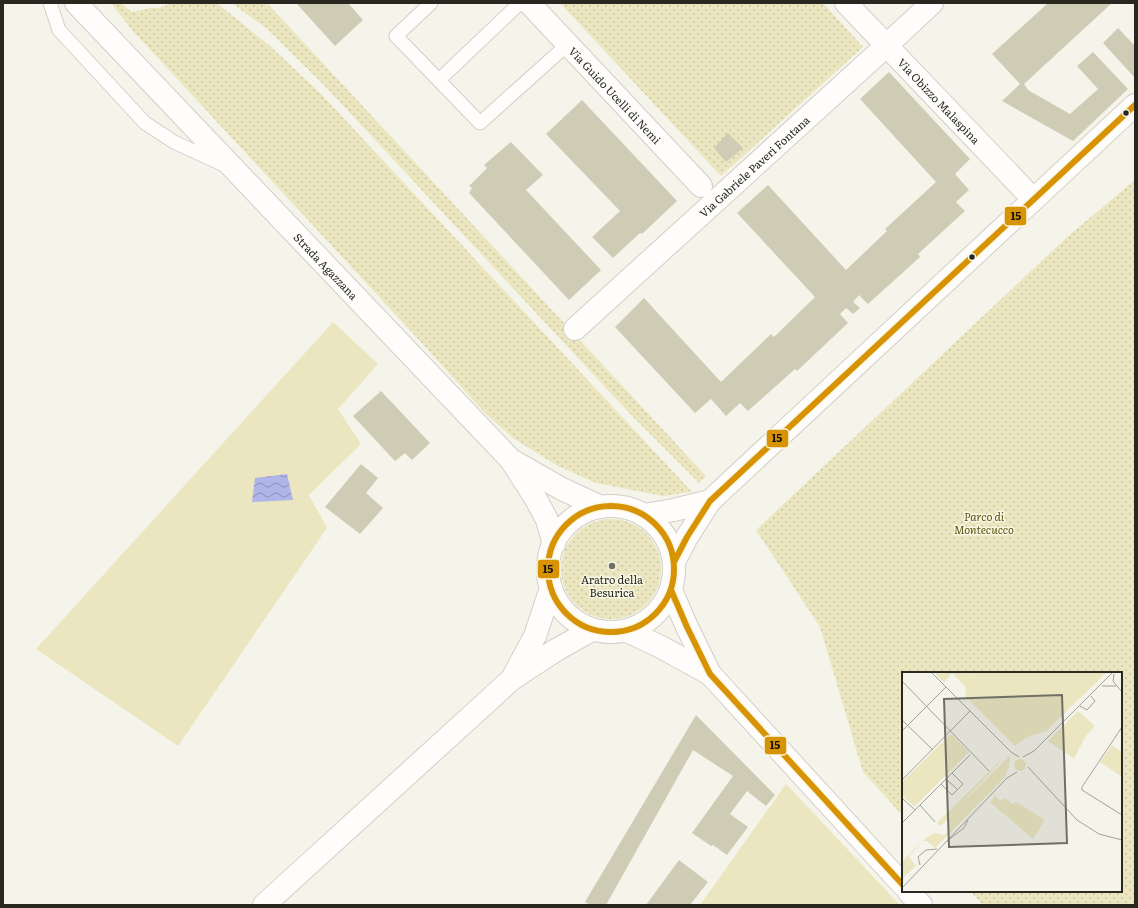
<svg xmlns="http://www.w3.org/2000/svg" width="1138" height="908" viewBox="0 0 1138 908" font-family="Literata,serif">
	<style>
		.grass { fill: url(#grass-dots) }
		.garden { fill: #ebe6bf }
		.water { fill: url(#water-waves) }
		.building { fill: #cfccb6 }
		.lines { fill: none; stroke-linecap: round; stroke-linejoin: round }
		.lane-casing { stroke: #d0d0c8; stroke-width: 15 }
		.street-casing { stroke: #d0d0c8; stroke-width: 24 }
		.secondary-casing { stroke: #d0d0c8; stroke-width: 24 }
		.primary-casing { stroke: #d0d0c8; stroke-width: 24 }
		.lane { stroke: #fefdfc; stroke-width: 13 }
		.street { stroke: #fefdfc; stroke-width: 22 }
		.secondary { stroke: #fefdfc; stroke-width: 22 }
		.primary { stroke: #fefdfc; stroke-width: 22 }
		.bus-1-casing { stroke: #f9f8e6; stroke-width: 9 }
		.bus-1 { stroke: #d89305; stroke-width: 6 }
		.bus-dot { fill: #282821; stroke: #f9f8e6; stroke-width: 1.5 }
		.poi-dot { fill: #706f67; stroke: #f9f8e6; stroke-width: 1.5 }
		.labels { text-anchor: middle; dominant-baseline: central; stroke-width: 3; stroke-linejoin: round; paint-order: stroke }
		.street-label { font-size: 11px; fill: #282821; stroke: #f9f8e6 }
		.park-label { font-size: 11px; font-style: italic; fill: #5c540d; stroke: #f9f8e6 }
		.poi-label { font-size: 11px; fill: #282821; stroke: #f9f8e6 }
		.inset-road { fill: none; stroke: #a3a29a; stroke-width: 1 }
		.view { fill: #706f67; fill-opacity: 0.15; stroke: #706f67; stroke-width: 2 }
		.inset-edge { fill: none; stroke: #282821; stroke-width: 2 }
		.line-badge { stroke: #f9f8e6; stroke-width: 1.5 }
		.pale-badge-label { font-size: 11px; text-anchor: middle; font-weight: bold; fill: #111 }
	</style>
	<defs>
		<pattern id="grass-dots" width="8" height="8" patternUnits="userSpaceOnUse"><rect width="8" height="8" fill="#ebe6bf"/><path d="M2 2h.1M6 6h.1" fill="none" stroke="#cac5a4" stroke-width="1.8" stroke-linecap="round"/></pattern>
		<pattern id="water-waves" width="16" height="10" patternUnits="userSpaceOnUse"><rect width="16" height="10" fill="#afb4e9"/><path d="M0 5q4-4 8 0t8 0" fill="none" stroke="#8e92bc"/></pattern>
	</defs>
	<rect width="100%" height="100%" fill="#f5f4ea"/>
	<!-- grass -->
	<path class="grass" d="M 111,3 L 121,3 L 132,12 L 151,8 L 159,8 L 172,3 L 217,3 L 270,46 L 321,94 L 692,492 L 663,496 L 596,483 L 558,466 L 513,438 L 483,411 L 431,353 L 133,31 Z
		M 232,3 L 267,3 L 706,476 L 699,483 L 633,417 L 324,85 L 266,28 Z
		M 560,3 L 823,3 L 863,47 L 721,176 Z
		M 1135,180 L 1135,905 L 983,905 L 970,891 L 1121,891 L 1121,673 L 903,673 L 903,816 L 863,772 L 820,627 L 756,530 L 1066,238 Z
		M561 569a50 50 0 1 1 100 0a50 50 0 1 1-100 0Z"/>
	<!-- garden -->
	<path class="garden" d="M 333,322 L 378,364 L 338,409 L 361,444 L 309,495 L 327,528 L 178,746 L 36,649 Z
		M 786,784 L 900,905 L 700,905 Z"/>
	<!-- water -->
	<path class="water" d="M 287,474 L 293,500 L 252,502 L 255,478 Z"/>
	<!-- building -->
	<path class="building" d="M 296,3 L 348,3 L 363,20 L 335,46 Z
		M 1048,3 L 1112,3 L 1024,84 L 1028,90 L 1070,114 L 1098,89 L 1077,66 L 1093,52 L 1128,89 L 1073,141 L 1002,101 L 1020,84 L 992,54 Z
		M 1118,28 L 1135,46 L 1135,78 L 1103,43 Z
		M 889,72 L 970,159 L 955,174 L 969,190 L 956,202 L 965,211 L 918,254 L 920,257 L 868,304 L 859,295 L 853,302 L 860,308 L 853,314 L 846,308 L 840,314 L 848,323 L 797,371 L 795,369 L 748,411 L 740,403 L 726,416 L 711,399 L 695,413 L 615,327 L 644,298 L 721,382 L 771,334 L 774,337 L 815,297 L 737,213 L 768,185 L 846,270 L 887,231 L 885,229 L 936,182 L 860,99 Z
		M 582,100 L 677,201 L 642,234 L 640,233 L 613,258 L 592,237 L 620,211 L 546,134 Z
		M 728,133 L 743,148 L 726,162 L 714,148 Z
		M 511,142 L 543,175 L 526,190 L 601,270 L 569,300 L 469,193 L 472,188 L 469,186 L 487,168 L 484,165 Z
		M 381,391 L 430,443 L 412,460 L 405,453 L 395,461 L 353,416 Z
		M 361,464 L 378,478 L 366,493 L 383,508 L 360,534 L 325,507 Z
		M 696,715 L 775,795 L 766,806 L 747,791 L 730,814 L 748,827 L 727,855 L 713,845 L 711,846 L 692,833 L 733,776 L 693,750 L 606,905 L 590,905 L 585,902 Z
		M 679,860 L 708,882 L 690,905 L 646,905 Z"/>
	<g class="lines">
		<!-- lane casing -->
		<g class="lane-casing">
			<path id="lane" d="M 50,3 L 59,30 L 145,123 L 174,142 L 224,165
				M 431,3 L 396,36 L 480,123 L 568,44
				M 439,80 L 520,3"/>
		</g>
		<!-- street casing -->
		<g class="street-casing">
			<g id="street">
				<path id="s1" d="M 529,3 L 701,186"/>
				<path id="s2" d="M 846,3 L 1033,199"/>
				<path id="s3" d="M 575,329 L 886,46 L 932,3"/>
				<path d="M 643,515 L 674,510 L 710,501"/>
				<path d="M 674,562 L 687,537 L 710,501 L 1135,105"/>
			</g>
		</g>
		<!-- secondary casing -->
		<g class="secondary-casing">
			<g id="secondary">
				<path id="s4" d="M 76,3 L 511,460 L 536,499 L 547,520 L 554,544"/>
				<path d="M 513,461 L 562,489 L 601,507"/>
				<circle cx="611" cy="569" r="63"/>
				<path d="M 671,590 L 687,627 L 710,674 L 903,885"/>
				<path d="M 627,631 L 661,647 L 710,674"/>
				<path d="M 908,891 L 921,905"/>
			</g>
		</g>
		<!-- primary casing -->
		<g class="primary-casing">
			<path id="primary" d="M 513,677 L 535,636 L 551,588
				M 264,905 L 512,679 L 556,650 L 592,630"/>
		</g>
		<!-- lane -->
		<use href="#lane" class="lane"/>
		<!-- street -->
		<use href="#street" class="street"/>
		<!-- secondary -->
		<use href="#secondary" class="secondary"/>
		<!-- primary -->
		<use href="#primary" class="primary"/>
		<!-- bus-1 casing -->
		<g class="bus-1-casing">
			<path id="bus-1" d="M548 569a63 63 0 1 1 126 0a63 63 0 1 1-126 0Z
				M 674,562 L 687,537 L 710,501 L 1135,105
				M 671,590 L 687,627 L 710,674 L 903,885"/>
		</g>
		<!-- bus-1 -->
		<use href="#bus-1" class="bus-1"/>
	</g>
	<!-- markers -->
	<g class="bus-dot">
		<circle cx="1126" cy="113" r="3.5"/>
		<circle cx="972" cy="257" r="3.5"/>
	</g>
	<circle class="poi-dot" cx="612" cy="566" r="4"/>
	<g class="labels">
		<!-- street labels -->
		<g class="street-label">
			<text stroke="none"><textPath href="#s1" startOffset="126">Via Guido Ucelli di Nemi</textPath></text>
			<text stroke="none"><textPath href="#s2" startOffset="135">Via Obizzo Malaspina</textPath></text>
			<text stroke="none"><textPath href="#s3" startOffset="242">Via Gabriele Paveri Fontana</textPath></text>
			<text stroke="none"><textPath href="#s4" startOffset="363">Strada Agazzana</textPath></text>
		</g>
		<!-- park labels -->
		<g class="park-label">
			<text x="984" y="516">Parco di<tspan x="984" dy="13">Montecucco</tspan></text>
		</g>
		<!-- poi labels -->
		<g class="poi-label">
			<text x="612" y="579">Aratro della<tspan x="612" dy="13">Besurica</tspan></text>
		</g>
	</g>
	<!-- overview -->
	<g transform="translate(902 672)">
		<rect width="220" height="220" fill="#f5f4ea"/>
		<path d="M 63,0 L 205,0 L 144,59 L 125,65 L 113,74 L 64,25 L 63,14 L 70,7 ZM 49,62 L 67,80 L 12,135 L 0,122 L 0,110 ZM 210,73 L 220,80 L 220,105 L 198,90 ZM 106,81 L 39,154 L 35,151 ZM 108,83 L 107,95 L 102,106 L 33,176 L 25,169 L 21,169 L 7,184 L 13,193 L 17,191 L 0,207 L 0,190 L 3,186 L 25,165 L 33,161 L 42,163 L 46,160 L 46,148 L 52,140 ZM112 93a6 6 0 1 1 12 0a6 6 0 1 1-12 0Z" fill="#ebe6bf"/>
		<path d="M 32,0 L 63,0 L 70,7 L 63,14 L 50,1 L 42,11 ZM 176,39 L 193,54 L 183,65 L 172,87 L 146,69 ZM 93,124 L 99,129 L 103,126 L 110,132 L 114,130 L 143,148 L 131,167 L 88,130 Z" fill="#ebe6bf"/>
		<path class="inset-road" d="M 29,0 L 109,80 L 117,85M 220,0 L 220,17M 212,2 L 211,9 L 220,20M 0,9 L 87,99M 200,14 L 214,14M 178,34 L 185,38 L 193,29 L 189,24M 0,48 L 31,78M 220,55 L 180,115 L 180,118 L 220,143M 0,59 L 44,15M 121,85 L 132,79 L 211,0M 126,95 L 175,148 L 197,162 L 220,168M 44,107 L 55,117M 0,108 L 68,39M 39,112 L 50,123 L 61,112 L 50,101M 0,126 L 13,138M 18,133 L 33,150M 0,151 L 68,83M 45,169 L 62,156 L 66,148M 18,193 L 16,185 L 24,178 L 35,177M 0,216 L 105,106 L 115,100"/>
		<path class="view" d="M 160,23 L 165,171 L 47,175 L 42,27 Z"/>
		<rect width="220" height="220" class="inset-edge"/>
	</g>
	<g class="line-badge">
		<rect x="1004" y="206" width="23" height="20" rx="4" fill="#d89305"/>
		<rect x="766" y="429" width="23" height="19" rx="4" fill="#d89305"/>
		<rect x="537" y="559" width="23" height="20" rx="4" fill="#d89305"/>
		<rect x="764" y="736" width="23" height="19" rx="4" fill="#d89305"/>
	</g>
	<g class="pale-badge-label">
		<text x="1016" y="220">15</text>
		<text x="777" y="442">15</text>
		<text x="548" y="573">15</text>
		<text x="775" y="749">15</text>
	</g>
	<!-- border -->
	<rect width="1138" height="908" fill="none" stroke="#282821" stroke-width="8"/>
</svg>
